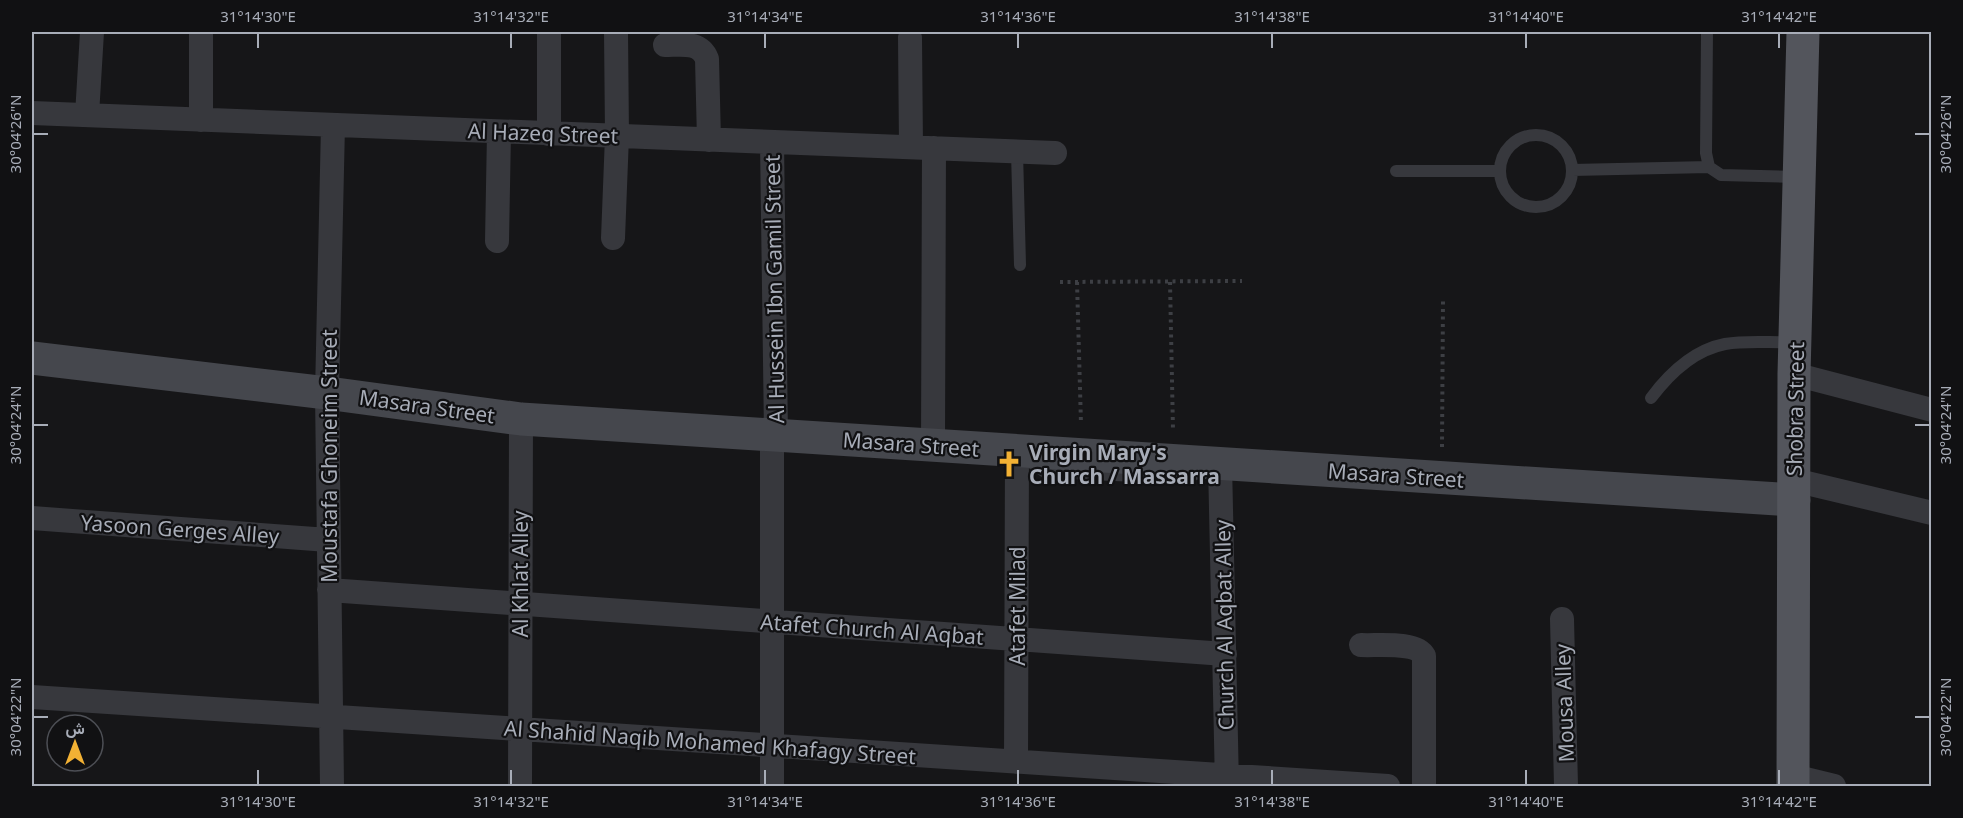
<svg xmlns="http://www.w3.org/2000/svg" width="1963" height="818" viewBox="0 0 1963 818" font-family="'Noto Sans',Vazirmatn,sans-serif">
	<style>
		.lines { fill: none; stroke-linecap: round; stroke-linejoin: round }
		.path { stroke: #3d3f44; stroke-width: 4; stroke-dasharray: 3 4.5; stroke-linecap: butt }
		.lane { stroke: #37383d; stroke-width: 12 }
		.street { stroke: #37383d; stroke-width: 24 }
		.secondary { stroke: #45474d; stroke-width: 33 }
		.primary { stroke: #53555c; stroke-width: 33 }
		.ticks { fill: none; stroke: #a8adb8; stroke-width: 2 }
		.labels { text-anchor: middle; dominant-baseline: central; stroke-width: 4.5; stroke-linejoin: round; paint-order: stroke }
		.street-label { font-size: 21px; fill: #a8adb8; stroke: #111113 }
		.poi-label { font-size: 21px; font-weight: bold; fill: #a8adb8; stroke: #111113; text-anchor: start }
		.neatline { fill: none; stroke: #a8adb8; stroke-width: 2 }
		.ticks-label { font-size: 15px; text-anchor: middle; fill: #a8adb8 }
	</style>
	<rect width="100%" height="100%" fill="#161618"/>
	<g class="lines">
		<!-- path -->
		<path class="path" d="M 1060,282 L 1242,281
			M 1077,282 L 1081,424
			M 1170,282 L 1173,430
			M 1442,447 L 1443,301"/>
		<!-- lane -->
		<path class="lane" d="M 1707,32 L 1706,153 L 1709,167 L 1721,175 L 1797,177
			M1500 171a36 36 0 1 1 72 0a36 36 0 1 1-72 0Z
			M 1017,152 L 1020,265
			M 1572,170 L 1709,167
			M 1396,171 L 1499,171
			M 1651,398 C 1669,374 1694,350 1725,344 C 1747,340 1772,343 1794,342
			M 1029,456 L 1032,463 L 1045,472 L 1183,478 L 1196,474"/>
		<!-- street -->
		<path class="street" d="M 201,32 L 201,120
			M 549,32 L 549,134
			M 910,38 L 911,147
			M 665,45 C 682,45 700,41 707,59 L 709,140
			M 32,113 L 1055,153
			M 87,115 L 92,32
			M 772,142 L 776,435
			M 613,238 L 617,136 L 616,32
			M 497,241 L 499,132
			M 1794,374 L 1932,410
			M 772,435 L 772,786
			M 933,445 L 934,148
			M 1220,463 L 1227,786
			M 1794,480 L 1932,513
			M 32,518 L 328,540
			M 329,590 L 1225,654
			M 1562,619 L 1566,786
			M 1361,645 C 1377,646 1416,641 1424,656 L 1424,786
			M 32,697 L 1388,786
			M 1016,762 L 1017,450
			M 1793,776 L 1834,786
			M 332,786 L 327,393 L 333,125
			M 520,786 L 521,419"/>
		<!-- secondary -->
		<path class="secondary" d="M 32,358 L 327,393 L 521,419 L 1794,500"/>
		<!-- primary -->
		<path class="primary" d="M 1793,786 L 1794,374 L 1803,32"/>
	</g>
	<!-- ticks -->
	<path class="ticks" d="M 258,33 L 258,48M 511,33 L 511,48M 765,33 L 765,48M 1018,33 L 1018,48M 1272,33 L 1272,48M 1526,33 L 1526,48M 1779,33 L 1779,48M 33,134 L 48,134M 1915,134 L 1930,134M 33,425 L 48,425M 1915,425 L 1930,425M 33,717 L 48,717M 1915,717 L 1930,717M 258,770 L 258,785M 511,770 L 511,785M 765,770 L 765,785M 1018,770 L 1018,785M 1272,770 L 1272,785M 1526,770 L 1526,785M 1779,770 L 1779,785"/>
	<!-- icons -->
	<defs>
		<g id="church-bare" transform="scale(2.07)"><path d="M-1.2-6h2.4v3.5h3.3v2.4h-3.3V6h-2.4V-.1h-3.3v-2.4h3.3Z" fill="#f2b134" stroke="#111113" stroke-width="2.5" paint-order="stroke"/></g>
	</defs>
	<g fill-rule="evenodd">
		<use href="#church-bare" x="1009" y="464"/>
	</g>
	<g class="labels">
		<!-- street labels -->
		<g class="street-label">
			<text transform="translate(543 133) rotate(2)">Al Hazeq Street</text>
			<text transform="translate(774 289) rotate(-91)">Al Hussein Ibn Gamil Street</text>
			<text transform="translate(427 406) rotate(8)">Masara Street</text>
			<text transform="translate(1795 409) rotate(-89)">Shobra Street</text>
			<text transform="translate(911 444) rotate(4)">Masara Street</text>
			<text transform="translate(329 456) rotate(-90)">Moustafa Ghoneim Street</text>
			<text transform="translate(1396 475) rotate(4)">Masara Street</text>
			<text transform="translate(180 529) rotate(4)">Yasoon Gerges Alley</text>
			<text transform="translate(520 574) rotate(-90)">Al Khlat Alley</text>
			<text transform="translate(1017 606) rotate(-90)">Atafet Milad</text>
			<text transform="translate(1224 625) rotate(-91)">Church Al Aqbat Alley</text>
			<text transform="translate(872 629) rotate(4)">Atafet Church Al Aqbat</text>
			<text transform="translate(1564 703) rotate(-92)">Mousa Alley</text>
			<text transform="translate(710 742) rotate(4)">Al Shahid Naqib Mohamed Khafagy Street</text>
		</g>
		<!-- poi labels -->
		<g class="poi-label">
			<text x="1029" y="452">Virgin Mary's<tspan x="1029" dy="24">Church / Massarra</tspan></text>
		</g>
	</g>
	<!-- border -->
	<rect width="1963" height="818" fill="none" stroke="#111113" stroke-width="66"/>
	<!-- north arrow -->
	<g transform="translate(75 743)"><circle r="28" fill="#111113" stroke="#4d4f55" stroke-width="1.5"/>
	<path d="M0-4.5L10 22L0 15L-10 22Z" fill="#f2b134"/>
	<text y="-9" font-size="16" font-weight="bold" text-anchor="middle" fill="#a8adb8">ش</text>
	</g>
	<rect x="33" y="33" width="1897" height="752" class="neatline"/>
	<g class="ticks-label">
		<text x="258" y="22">31°14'30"E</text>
		<text x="511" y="22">31°14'32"E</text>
		<text x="765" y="22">31°14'34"E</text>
		<text x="1018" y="22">31°14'36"E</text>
		<text x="1272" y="22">31°14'38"E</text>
		<text x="1526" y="22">31°14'40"E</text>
		<text x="1779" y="22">31°14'42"E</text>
		<text transform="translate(16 134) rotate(-90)" y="5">30°04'26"N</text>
		<text transform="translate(1946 134) rotate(-90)" y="5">30°04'26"N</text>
		<text transform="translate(16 425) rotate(-90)" y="5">30°04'24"N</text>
		<text transform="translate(1946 425) rotate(-90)" y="5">30°04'24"N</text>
		<text transform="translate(16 717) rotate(-90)" y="5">30°04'22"N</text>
		<text transform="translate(1946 717) rotate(-90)" y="5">30°04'22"N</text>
		<text x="258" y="807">31°14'30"E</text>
		<text x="511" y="807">31°14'32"E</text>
		<text x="765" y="807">31°14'34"E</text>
		<text x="1018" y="807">31°14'36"E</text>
		<text x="1272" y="807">31°14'38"E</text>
		<text x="1526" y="807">31°14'40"E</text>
		<text x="1779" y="807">31°14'42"E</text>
	</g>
</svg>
